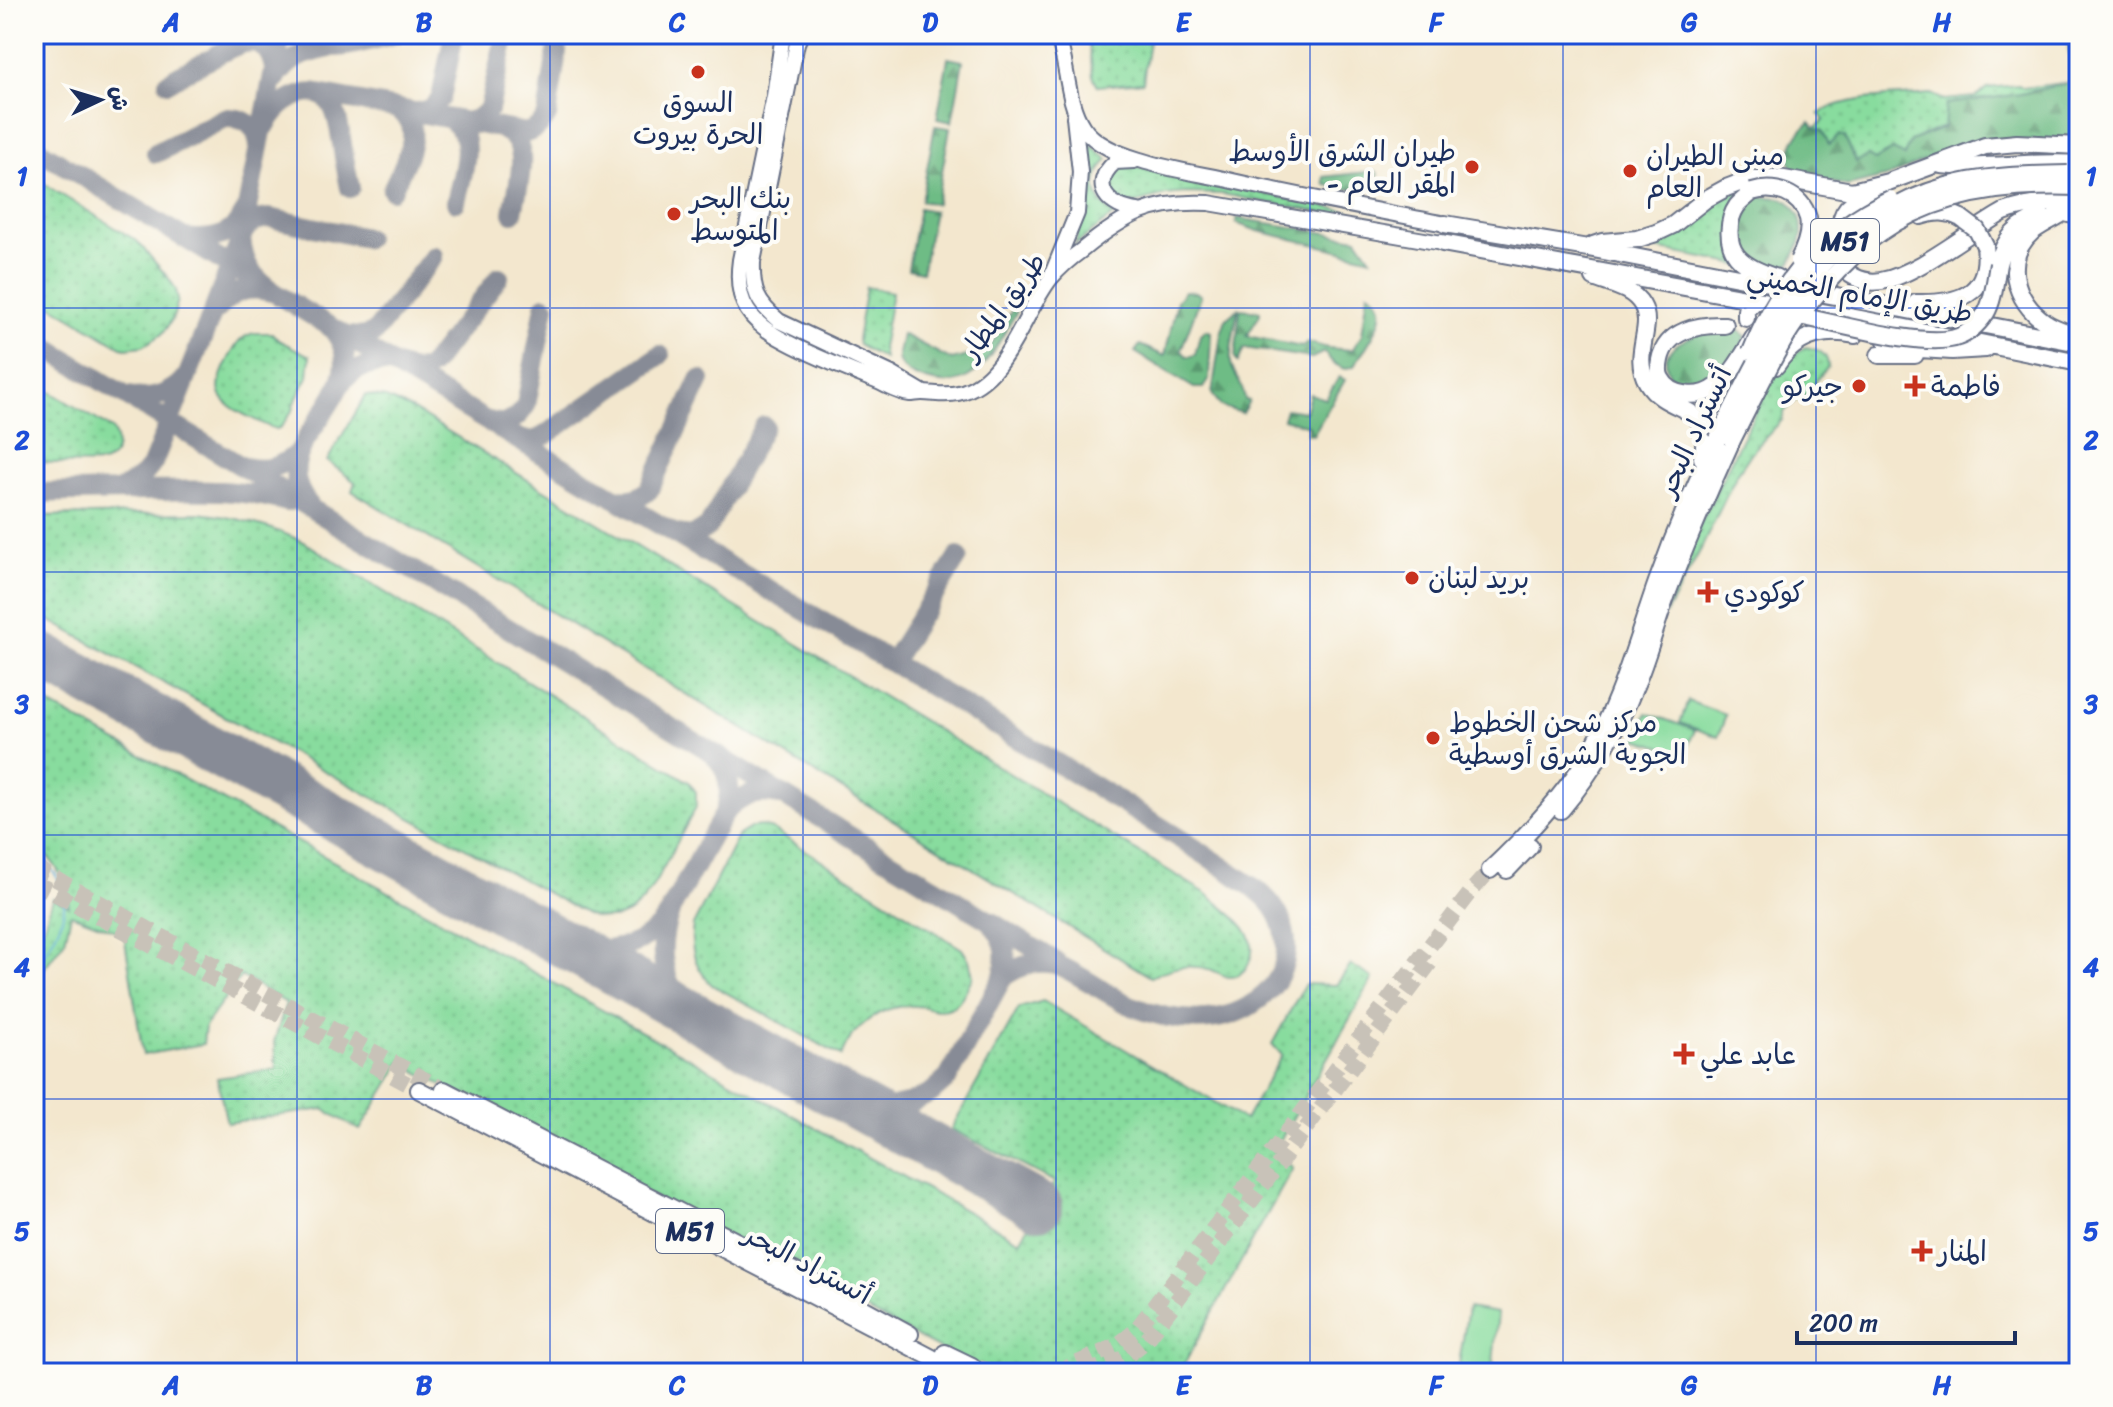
<svg xmlns="http://www.w3.org/2000/svg" width="2113" height="1407" viewBox="0 0 2113 1407" font-family="Sriracha,'Playpen Sans Arabic',sans-serif">
	<style>
		.grass { fill: url(#grass-dots); stroke: #52867e; stroke-width: 2 }
		.forest { fill: url(#forest-firs); stroke: #447672; stroke-width: 2 }
		.park { fill: #88dc9e; stroke: #52867e; stroke-width: 2 }
		.lines { fill: none; stroke-linecap: round; stroke-linejoin: round }
		.stream { stroke: #5fafd9; stroke-width: 2 }
		.taxiway { stroke: #878b96; stroke-width: 20 }
		.runway { stroke: #878b96; stroke-width: 48 }
		.highway-tunnel { stroke: #c8c2b8; stroke-width: 16; stroke-dasharray: 16 8; stroke-linecap: butt }
		.primary-casing { stroke: #676f85; stroke-width: 18 }
		.highway-casing { stroke: #676f85; stroke-width: 20 }
		.primary { stroke: #fff; stroke-width: 14 }
		.highway { stroke: #fff; stroke-width: 16 }
		.highway-bridge-casing { stroke: #676f85; stroke-width: 20; stroke-linecap: butt }
		.highway-bridge { stroke: #fff; stroke-width: 16 }
		.grid { fill: none; stroke: #1d4ed8; stroke-width: 2; stroke-opacity: 0.55 }
		.poi-dot { fill: #c8321e; stroke: #fdfcf7; stroke-width: 3 }
		.labels { text-anchor: middle; dominant-baseline: central; stroke-width: 8; stroke-linejoin: round; paint-order: stroke }
		.shield { fill: #fdfcf7; stroke: #5f6c8c; stroke-width: 2 }
		.shield-label { font-size: 26px; font-weight: bold; fill: #1b2f5e }
		.poi-label { font-size: 28px; fill: #1b2f5e; stroke: #fdfcf7; text-anchor: start }
		.street-label { font-size: 28px; fill: #1b2f5e; stroke: #fdfcf7 }
		.neatline { fill: none; stroke: #1d4ed8; stroke-width: 3 }
		.grid-label { font-size: 26px; text-anchor: middle; font-weight: bold; fill: #1d4ed8 }
	</style>
	<defs>
		<pattern id="grass-dots" width="8" height="8" patternUnits="userSpaceOnUse" patternTransform="scale(2)"><rect width="8" height="8" fill="#88dc9e"/><path d="M2 2h.1M6 6h.1" fill="none" stroke="#75bd8a" stroke-width="1.8" stroke-linecap="round"/></pattern>
		<pattern id="forest-firs" width="22" height="20" patternUnits="userSpaceOnUse" patternTransform="scale(2)"><rect width="22" height="20" fill="#6ebc85"/><path d="M5 1l3.5 6h-7zM16 11l3.5 6h-7z" fill="#5a9970"/></pattern>
	</defs>
	<rect width="100%" height="100%" fill="#fdfcf7"/>
	<filter id="ink" filterUnits="userSpaceOnUse"><feTurbulence type="fractalNoise" baseFrequency=".0125" numOctaves="2"/><feDisplacementMap in="SourceGraphic" scale="16" xChannelSelector="R" yChannelSelector="G"/><feConvolveMatrix kernelMatrix="1 2 1 2 8 2 1 2 1" color-interpolation-filters="sRGB"/></filter>
	<filter id="wash" filterUnits="userSpaceOnUse"><feTurbulence type="fractalNoise" baseFrequency=".006" numOctaves="4" result="noise"/><feDisplacementMap in="SourceGraphic" scale="32" xChannelSelector="R" yChannelSelector="G"/><feGaussianBlur stdDeviation="1.8" result="paint"/><feColorMatrix in="noise" values="0 0 0 0 0 0 0 0 0 0 0 0 0 0 0 0 0 1.4 0 .05"/><feComposite in="paint" operator="in"/></filter>
	<g filter="url(#wash)">
		<rect width="100%" height="100%" fill="#f3e7ce"/>
		<!-- grass -->
		<path class="grass" d="M 1102,34 L 1150,34 L 1143,82 L 1098,86 L 1093,76 L 1088,36 Z
			M 2072,82 L 2021,94 L 1910,141 L 1904,156 L 1884,154 L 1875,160 L 1856,162 L 1845,137 L 1829,144 L 1815,128 L 1824,120 L 1819,114 C 1842,96 1901,97 1931,94 L 1944,100 L 1975,97 L 1987,88 L 2019,85 L 2023,88 Z
			M 1085,140 L 1108,159 C 1090,179 1092,201 1115,214 L 1075,245 C 1085,210 1090,177 1085,140 Z
			M 1128,165 L 1357,213 L 1356,219 L 1222,194 L 1185,193 L 1166,195 L 1128,205 L 1112,197 L 1107,183 L 1115,167 Z
			M 34,178 L 137,241 L 171,281 L 176,290 L 178,300 L 173,318 L 162,334 L 143,346 L 126,348 L 121,347 L 34,295 Z
			M 1746,184 L 1739,265 L 1656,249 L 1656,239 Z
			M 866,287 L 892,292 L 882,348 L 884,359 L 858,345 L 857,340 Z
			M 254,333 L 272,333 L 278,340 L 310,356 L 308,377 L 293,405 L 294,408 L 281,427 L 277,429 C 267,427 258,421 249,417 C 217,401 211,391 229,358 C 236,346 239,337 254,333 Z
			M 1805,347 C 1818,349 1828,353 1828,367 L 1800,400 L 1796,400 L 1784,412 L 1782,420 L 1752,452 L 1736,476 L 1701,549 L 1665,615 L 1695,535 L 1736,450 L 1781,363 Z
			M 34,382 L 112,429 C 119,441 119,456 105,462 C 94,466 48,462 34,462 Z
			M 366,395 L 386,398 L 413,410 L 1207,894 C 1226,911 1264,932 1249,963 C 1246,970 1238,977 1229,977 C 1224,976 1217,972 1212,970 C 1190,963 1171,967 1151,977 L 352,491 L 355,482 L 327,461 Z
			M 197,513 C 235,516 269,526 304,542 L 689,782 L 696,792 L 696,807 C 686,826 676,844 666,863 C 648,896 631,931 586,914 L 34,612 L 34,516 Z
			M 34,696 L 1020,1241 L 1055,1182 L 951,1129 L 1019,1008 L 1043,1001 L 1245,1120 L 1282,1055 L 1272,1044 L 1305,984 L 1336,985 L 1351,965 L 1373,978 L 1274,1151 L 1293,1168 L 1179,1373 L 937,1373 L 941,1365 L 940,1349 L 401,1063 L 360,1130 L 323,1109 L 227,1123 L 217,1078 L 277,1069 L 274,1042 L 286,1003 L 241,976 L 205,1026 L 203,1044 L 143,1055 L 124,934 L 71,914 L 65,940 L 34,982 L 34,949 L 40,937 L 53,898 L 69,906 C 66,881 56,859 34,846 Z
			M 762,826 L 772,829 L 962,949 L 969,960 L 973,976 C 968,985 962,1002 952,1007 C 939,1014 928,1006 915,1006 C 881,1004 853,1026 841,1056 L 712,985 C 695,968 689,948 693,925 L 739,835 L 752,827 Z"/>
		<!-- forest -->
		<path class="forest" d="M 2067,34 L 2079,34 L 2079,139 L 1970,144 L 1947,151 L 1889,176 L 1848,186 L 1796,174 C 1782,157 1795,135 1810,122 L 1815,128 L 1822,130 L 1829,144 L 1840,135 L 1845,137 L 1856,162 L 1868,156 L 1875,160 L 1893,150 L 1904,156 L 1910,141 L 1944,128 L 1946,104 L 2021,94 L 2072,82 Z
			M 948,58 L 963,61 L 952,122 L 937,119 Z
			M 935,126 L 950,128 L 936,204 L 921,201 Z
			M 1376,171 L 1379,175 L 1368,182 L 1360,191 L 1325,185 L 1324,177 Z
			M 1758,196 C 1766,197 1776,197 1784,199 C 1790,201 1794,207 1797,212 C 1810,233 1796,253 1786,271 L 1773,269 L 1746,257 L 1737,245 L 1734,220 L 1739,210 Z
			M 919,208 L 934,211 L 922,272 L 908,269 Z
			M 1237,218 L 1357,238 L 1371,258 L 1258,231 L 1236,223 Z
			M 1185,291 L 1196,292 L 1201,296 L 1181,350 L 1187,357 L 1195,355 L 1200,335 L 1206,330 L 1211,332 L 1209,379 L 1204,388 L 1194,388 L 1135,352 L 1140,345 L 1165,356 L 1177,301 Z
			M 1368,292 C 1400,308 1366,345 1354,366 L 1344,369 L 1333,363 L 1324,352 L 1312,358 L 1244,348 L 1238,362 L 1235,359 L 1240,309 L 1260,311 L 1260,314 L 1247,336 L 1302,347 L 1308,342 L 1327,348 L 1352,350 L 1362,335 Z
			M 1013,309 L 1017,312 C 1004,332 993,358 974,373 C 955,387 936,385 915,376 C 908,373 900,368 898,359 C 897,352 901,342 902,334 L 952,360 L 987,351 Z
			M 1238,309 C 1236,324 1229,349 1231,363 C 1234,377 1244,384 1245,400 L 1249,401 L 1242,413 L 1222,407 L 1212,394 L 1221,334 L 1226,319 Z
			M 1716,328 L 1739,331 L 1746,336 L 1731,367 L 1709,387 L 1679,387 C 1644,350 1686,338 1716,328 Z
			M 1339,377 L 1345,380 L 1313,435 L 1307,434 L 1309,426 L 1283,419 L 1286,409 L 1305,412 L 1310,394 L 1326,399 Z"/>
		<!-- park -->
		<path class="park" d="M 1688,701 L 1726,715 L 1718,737 L 1680,723 Z
			M 1647,713 L 1695,730 L 1684,754 L 1637,739 Z
			M 1468,1308 L 1498,1313 L 1492,1373 L 1474,1373 L 1458,1370 Z"/>
		<g class="lines">
			<!-- stream -->
			<path class="stream" d="M 34,852 C 82,890 66,925 34,967"/>
			<!-- taxiway -->
			<path class="taxiway" d="M 301,34 C 326,59 365,41 395,34
				M 274,81 C 291,57 302,54 330,48
				M 168,82 C 181,74 194,67 208,60 C 233,46 265,25 274,68
				M 319,94 L 526,133 C 536,129 542,125 547,116 L 557,51
				M 416,113 L 432,108 L 441,98 L 454,34
				M 451,120 C 478,138 461,176 456,202
				M 466,122 L 477,119 L 489,109 L 504,42
				M 265,127 C 274,111 284,100 301,95 C 335,85 338,121 342,144 C 344,159 347,173 350,188
				M 503,130 C 534,143 517,186 513,213
				M 34,147 C 297,306 559,467 824,622 C 927,683 1028,745 1130,808 C 1165,830 1201,851 1235,875 C 1245,882 1256,888 1264,896 C 1280,911 1287,931 1286,952 C 1284,974 1272,991 1254,1003 C 1220,1027 1171,1022 1134,1007 C 1107,995 1083,976 1056,964 C 1034,960 1021,965 1003,977 L 948,1078 L 931,1093 L 911,1103 L 889,1108 L 857,1105
				M 156,153 L 225,118 C 245,117 257,125 259,146
				M 392,190 C 403,164 430,126 395,108
				M 184,238 C 211,241 232,238 245,212
				M 214,309 L 244,231 C 251,222 258,219 269,218 L 366,238
				M 347,336 L 362,337 L 374,333 L 434,256
				M 34,340 L 1057,962
				M 340,384 C 353,369 373,360 393,365 C 408,370 416,374 431,366 L 499,277
				M 129,396 C 152,402 170,394 186,378
				M 489,421 C 506,427 517,420 526,405 L 545,306
				M 516,437 C 526,442 534,442 544,436 L 660,355
				M 245,467 C 266,472 283,467 299,451
				M 117,491 C 133,484 143,478 153,463 L 212,314 C 232,292 245,284 275,293 C 253,277 244,267 241,239 L 281,34
				M 34,493 C 71,492 108,491 146,491 C 194,490 240,488 287,502
				M 614,498 C 628,501 638,500 649,490 L 700,380
				M 310,506 C 259,448 360,406 343,348 C 340,340 336,333 330,327
				M 676,534 L 692,536 L 708,527 L 764,426
				M 892,662 L 958,557
				M 716,757 C 730,773 732,792 725,812
				M 993,925 C 1008,945 1007,954 1003,977
				M 567,946 C 602,956 646,949 667,916
				M 716,1028 C 706,1021 692,1015 684,1005 C 659,977 658,943 671,909 L 725,812 C 743,795 755,790 780,795"/>
			<!-- runway -->
			<path class="runway" d="M 34,652 L 1039,1206"/>
		</g>
	</g>
	<g filter="url(#ink)">
		<g class="lines">
			<!-- highway-tunnel -->
			<path class="highway-tunnel" d="M 34,867 L 444,1090
				M 34,882 L 419,1090
				M 972,1366 L 997,1373
				M 1056,1373 L 1118,1345 L 1135,1331 L 1474,888 L 1490,870
				M 1085,1373 L 1124,1358 L 1146,1341 L 1430,963"/>
			<!-- primary casing -->
			<g class="primary-casing">
				<path id="primary" d="M 783,34 L 774,96 L 740,260 C 734,303 750,323 787,342 C 815,357 846,369 876,381 C 886,385 898,393 910,394 C 914,394 917,393 922,393 C 934,393 945,396 958,393 C 1007,382 1023,313 1051,278 C 1060,267 1071,258 1082,250 C 1125,215 1152,200 1209,203 L 1442,243
					M 801,34 L 797,43 L 753,262 C 752,291 757,303 779,321 L 892,374 L 924,393
					M 1057,34 C 1068,63 1066,102 1083,127 C 1095,145 1120,154 1140,160 C 1167,169 1196,173 1224,179 C 1297,196 1371,209 1445,224
					M 1134,161 L 1115,162 C 1088,186 1109,208 1138,211
					M 1052,274 L 1077,213 L 1080,172 L 1074,117"/>
			</g>
			<!-- highway casing -->
			<g class="highway-casing">
				<path id="highway" d="M 1941,165 C 1987,170 2033,160 2079,164
					M 1872,191 C 1864,196 1853,201 1847,208 C 1842,214 1840,224 1840,231 C 1839,239 1837,248 1838,256 C 1841,275 1864,284 1881,281 C 1917,275 1971,230 2004,212 C 2028,203 2053,202 2079,203
					M 1752,192 C 1747,197 1741,201 1737,206 C 1728,219 1726,242 1737,256 C 1746,267 1763,273 1777,278
					M 2068,214 L 2079,216
					M 2060,215 C 2051,220 2041,225 2033,231 C 2002,258 2014,301 2045,322 C 2053,328 2064,331 2074,335
					M 1921,216 C 1936,211 1947,211 1961,218
					M 1445,224 L 1588,248 L 2079,343
					M 1442,243 L 1861,319 L 2079,363
					M 1593,245 L 1602,242 L 1637,239 L 1656,233 L 1673,225 L 1706,199 L 1726,188 L 1747,180 L 1778,178 L 1852,191 L 1888,182 L 1985,146 L 2017,143 L 2079,146
					M 1998,264 C 2004,239 2017,224 2042,217
					M 1594,278 C 1611,285 1632,288 1642,305 C 1655,327 1631,354 1647,382 C 1668,417 1716,399 1702,458
					M 1916,303 C 1957,304 1991,296 1985,246
					M 1746,318 L 1746,310 L 1755,301
					M 1725,325 C 1699,324 1666,330 1660,360 C 1659,365 1658,373 1661,378 C 1671,398 1701,399 1716,387 C 1732,376 1744,353 1754,337
					M 1886,341 L 1920,349 L 1952,351 L 1986,349
					M 1879,355 L 1915,355
					M 1776,366 C 1794,337 1822,328 1855,335
					M 1561,810 C 1594,770 1619,728 1638,679 C 1650,649 1658,617 1670,586 C 1689,537 1710,488 1732,440
					M 1490,870 C 1526,836 1560,800 1587,758 C 1620,705 1636,641 1657,582 C 1674,534 1694,486 1717,440
					M 1507,870 L 1530,846
					M 419,1090 L 961,1373
					M 444,1090 L 819,1284 L 910,1334
					M 945,1353 L 972,1366"/>
			</g>
			<!-- primary -->
			<use href="#primary" class="primary"/>
			<!-- highway -->
			<use href="#highway" class="highway"/>
			<!-- highway-bridge casing -->
			<g class="highway-bridge-casing">
				<path id="highway-bridge" d="M 1752,192 C 1774,185 1801,193 1808,218 C 1811,233 1805,248 1798,261
					M 1961,218 L 1977,230 L 1985,246
					M 1804,317 C 1840,324 1927,349 1958,337 C 1970,333 1979,323 1986,313 C 1994,299 1995,280 1998,264
					M 1751,352 C 1779,282 1821,232 1890,199
					M 1717,440 C 1771,332 1819,222 1947,186 C 1986,175 2028,175 2068,174
					M 1732,440 C 1748,409 1763,377 1780,347 C 1795,319 1817,293 1839,270 C 1852,257 1865,243 1880,233 C 1937,192 2011,184 2079,187"/>
			</g>
			<!-- highway-bridge -->
			<use href="#highway-bridge" class="highway-bridge"/>
		</g>
	</g>
	<!-- grid -->
	<path class="grid" d="M 297,34 L 297,1373M 550,34 L 550,1373M 803,34 L 803,1373M 1056,34 L 1056,1373M 1310,34 L 1310,1373M 1563,34 L 1563,1373M 1816,34 L 1816,1373M 34,308 L 2079,308M 34,572 L 2079,572M 34,835 L 2079,835M 34,1099 L 2079,1099"/>
	<!-- markers -->
	<g class="poi-dot">
		<circle cx="698" cy="72" r="8"/>
		<circle cx="1472" cy="167" r="8"/>
		<circle cx="1630" cy="171" r="8"/>
		<circle cx="674" cy="214" r="8"/>
		<circle cx="1859" cy="386" r="8"/>
		<path d="M1911 374h8v8h8v8h-8v8h-8v-8h-8v-8h8z"/>
		<circle cx="1412" cy="578" r="8"/>
		<path d="M1704 580h8v8h8v8h-8v8h-8v-8h-8v-8h8z"/>
		<circle cx="1433" cy="738" r="8"/>
		<path d="M1680 1042h8v8h8v8h-8v8h-8v-8h-8v-8h8z"/>
		<path d="M1918 1239h8v8h8v8h-8v8h-8v-8h-8v-8h8z"/>
	</g>
	<g class="labels">
		<!-- shield labels -->
		<g class="shield">
			<rect x="1811" y="219" width="68" height="44" rx="6"/>
			<rect x="656" y="1209" width="68" height="44" rx="6"/>
		</g>
		<g class="shield-label">
			<text x="1845" y="241">M51</text>
			<text x="690" y="1231">M51</text>
		</g>
		<!-- poi labels -->
		<g class="poi-label">
			<text x="698" y="102" text-anchor="middle">السوق<tspan x="698" dy="32">الحرة بيروت</tspan></text>
			<text x="1456" y="151" text-anchor="end">طيران الشرق الأوسط<tspan x="1456" dy="32">- المقر العام</tspan></text>
			<text x="1646" y="155">مبنى الطيران<tspan x="1646" dy="32">العام</tspan></text>
			<text x="690" y="198">بنك البحر<tspan x="690" dy="32">المتوسط</tspan></text>
			<text x="1843" y="386" text-anchor="end">جيركو</text>
			<text x="1931" y="386">فاطمة</text>
			<text x="1428" y="578">بريد لبنان</text>
			<text x="1724" y="592">كوكودي</text>
			<text x="1449" y="722">مركز شحن الخطوط<tspan x="1449" dy="32">الجوية الشرق أوسطية</tspan></text>
			<text x="1700" y="1054">عابد علي</text>
			<text x="1938" y="1251">المنار</text>
		</g>
		<!-- street labels -->
		<g class="street-label">
			<text transform="translate(1860 294) rotate(10)">طريق الإمام الخميني</text>
			<text transform="translate(1003 306) rotate(-54)">طريق المطار</text>
			<text transform="translate(1694 431) rotate(-65)">أتستراد البحر</text>
			<text transform="translate(808 1264) rotate(28)">أتستراد البحر</text>
		</g>
	</g>
	<!-- margin -->
	<rect width="2113" height="1407" fill="none" stroke="#fdfcf7" stroke-width="88"/>
	<!-- north arrow -->
	<g transform="translate(100 100) rotate(86)" stroke="#fdfcf7" stroke-width="6" paint-order="stroke">
	<path d="M0-6L14 30L0 20L-14 30Z" fill="#1b2f5e"/>
	<text y="-12" font-size="22" font-weight="bold" text-anchor="middle" fill="#1b2f5e">ش</text>
	</g>
	<!-- scale -->
	<path d="M1797 1331v12h218v-12" fill="none" stroke="#1b2f5e" stroke-width="4"/>
	<text x="1809" y="1331" font-size="24" fill="#1b2f5e" stroke="#fdfcf7" stroke-width="6" paint-order="stroke">200 m</text>
	<rect x="44" y="44" width="2025" height="1319" class="neatline"/>
	<g class="grid-label">
		<text x="171" y="31">A</text>
		<text x="424" y="31">B</text>
		<text x="677" y="31">C</text>
		<text x="930" y="31">D</text>
		<text x="1183" y="31">E</text>
		<text x="1436" y="31">F</text>
		<text x="1689" y="31">G</text>
		<text x="1942" y="31">H</text>
		<text x="22" y="185">1</text>
		<text x="2091" y="185">1</text>
		<text x="22" y="449">2</text>
		<text x="2091" y="449">2</text>
		<text x="22" y="713">3</text>
		<text x="2091" y="713">3</text>
		<text x="22" y="976">4</text>
		<text x="2091" y="976">4</text>
		<text x="22" y="1240">5</text>
		<text x="2091" y="1240">5</text>
		<text x="171" y="1394">A</text>
		<text x="424" y="1394">B</text>
		<text x="677" y="1394">C</text>
		<text x="930" y="1394">D</text>
		<text x="1183" y="1394">E</text>
		<text x="1436" y="1394">F</text>
		<text x="1689" y="1394">G</text>
		<text x="1942" y="1394">H</text>
	</g>
</svg>
